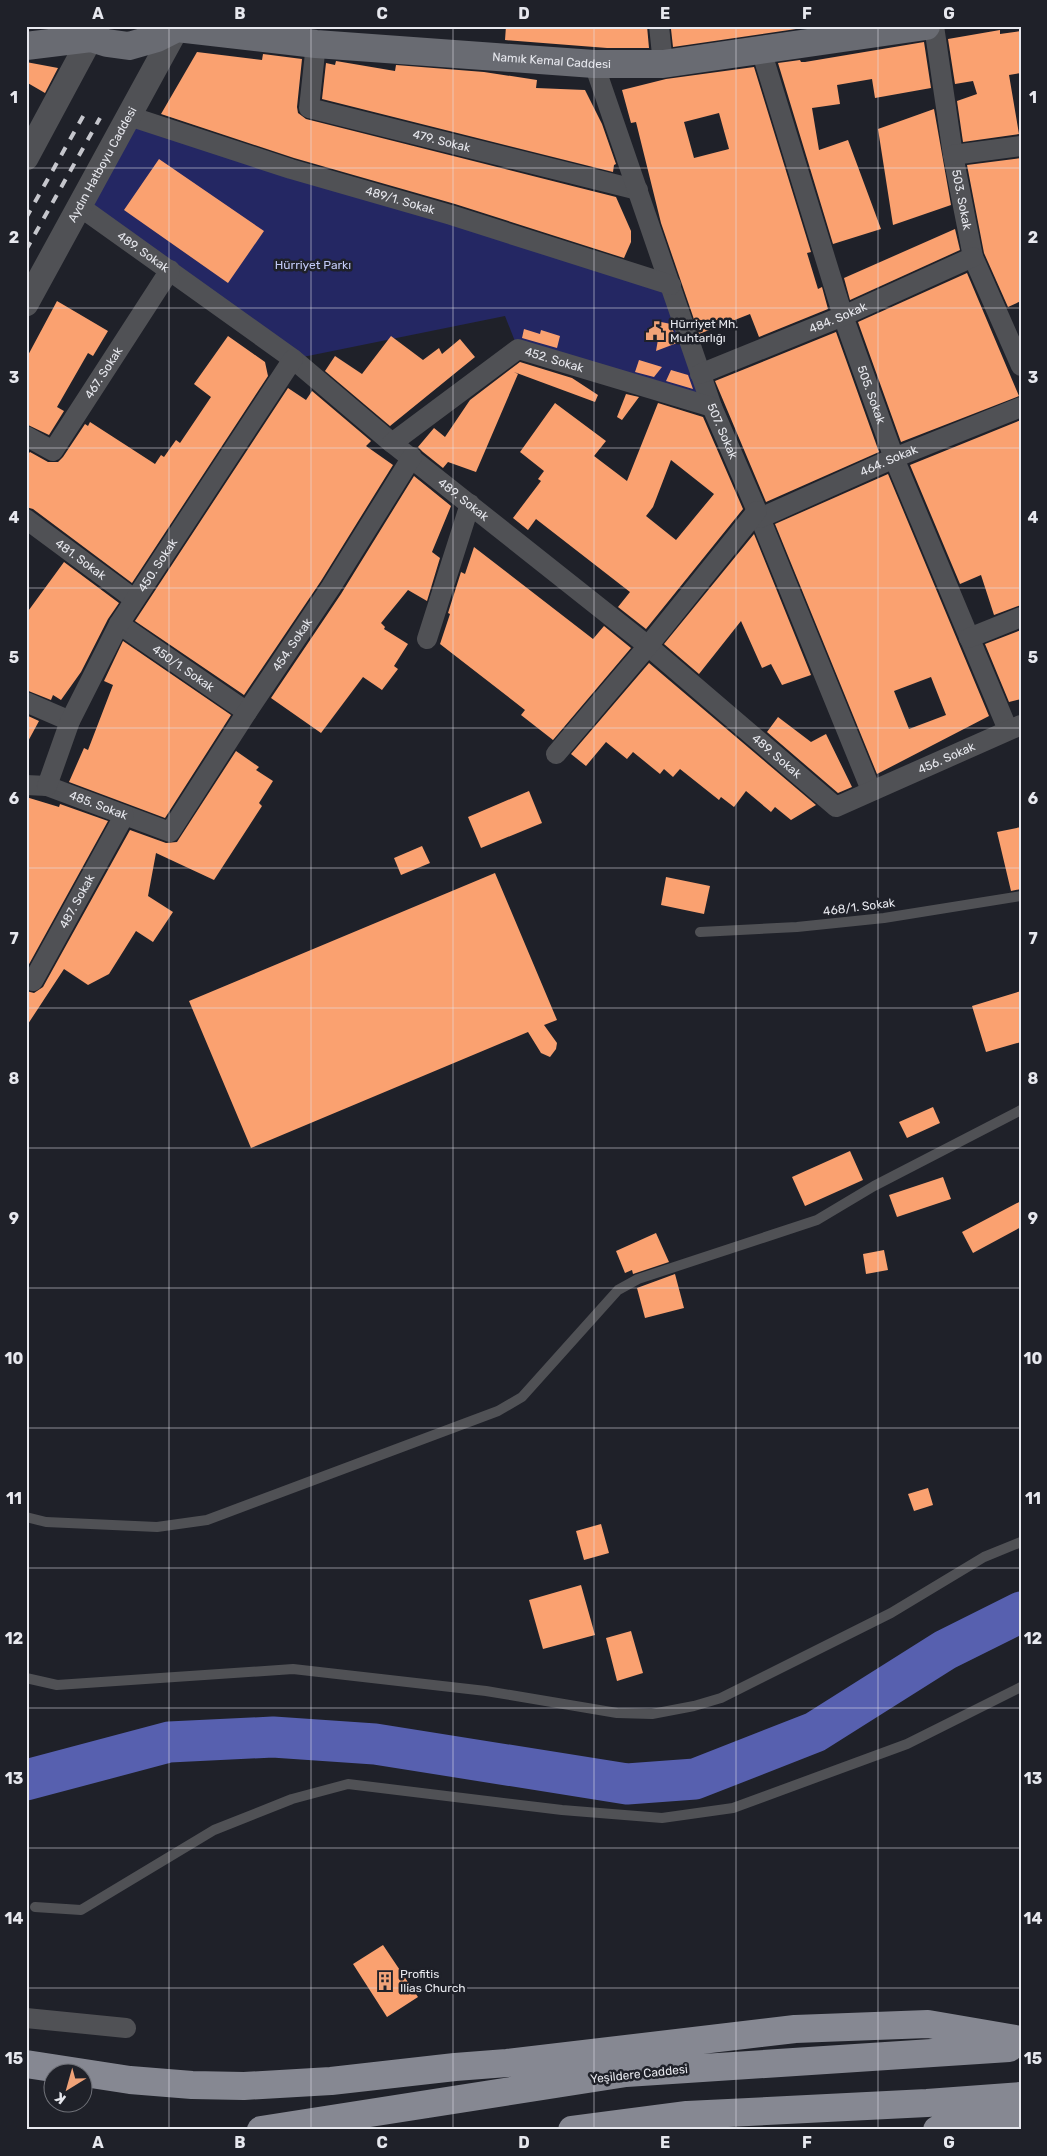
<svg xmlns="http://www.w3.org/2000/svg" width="1047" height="2156" viewBox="0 0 1047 2156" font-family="Rubik,sans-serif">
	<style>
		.green { fill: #242763 }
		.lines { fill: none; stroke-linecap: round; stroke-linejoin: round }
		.river { stroke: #5760af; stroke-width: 41 }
		.building { fill: #faa170; fill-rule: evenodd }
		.service { stroke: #505155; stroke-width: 10 }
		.minor { stroke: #505155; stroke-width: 20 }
		.tertiary { stroke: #505155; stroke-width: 25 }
		.secondary { stroke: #696b72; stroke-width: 28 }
		.trunk { stroke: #868892; stroke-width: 28 }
		.rail { stroke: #c5c6cc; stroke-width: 4; stroke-dasharray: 9 9; stroke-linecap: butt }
		.grid { fill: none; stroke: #e7e8ee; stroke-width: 1; stroke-opacity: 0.55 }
		.labels { text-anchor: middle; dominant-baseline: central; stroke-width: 5; stroke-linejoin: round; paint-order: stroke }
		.street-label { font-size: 12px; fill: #e7e8ee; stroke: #1f2129 }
		.park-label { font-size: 12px; fill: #c2caf6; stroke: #1f2129 }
		.poi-label { font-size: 12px; fill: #e7e8ee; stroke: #1f2129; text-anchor: start }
		.neatline { fill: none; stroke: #e7e8ee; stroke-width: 2 }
		.grid-label { font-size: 16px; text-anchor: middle; font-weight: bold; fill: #e7e8ee }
	</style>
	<rect width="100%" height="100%" fill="#1f2129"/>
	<!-- green -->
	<path class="green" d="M 129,116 L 671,285 L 712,407 L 518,349 L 505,316 L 293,359 L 79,206 Z"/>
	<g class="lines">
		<!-- river -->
		<path class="river" d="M 26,1780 L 169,1742 L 273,1737 L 375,1744 L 627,1784 L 695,1779 L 815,1732 L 945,1650 L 1021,1612"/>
	</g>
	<!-- building -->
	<path class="building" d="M 506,26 L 647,26 L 649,48 L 607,48 L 505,40 Z
		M 687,26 L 795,26 L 796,29 L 673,47 L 671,29 Z
		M 1000,30 L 1000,34 L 1021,31 L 1021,73 L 1009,75 L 1019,134 L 963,142 L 957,101 L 977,94 L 973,81 L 955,84 L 948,39 Z
		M 924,42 L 931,88 L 875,98 L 872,79 L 837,85 L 840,104 L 812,108 L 819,150 L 848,140 L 881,229 L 833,244 L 778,63 L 800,60 L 801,62 L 805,62 Z
		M 197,52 L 262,60 L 263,54 L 302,59 L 297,107 L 298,113 L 306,119 L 616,197 L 631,231 L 631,242 L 624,258 L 455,204 L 294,158 L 161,114 Z
		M 336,61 L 395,71 L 396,65 L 484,72 L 537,80 L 536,88 L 585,90 L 602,124 L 616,164 L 614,165 L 613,172 L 322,99 L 326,63 L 335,65 Z
		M 26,62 L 58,68 L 45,93 L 26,82 Z
		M 754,67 L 811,252 L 807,253 L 818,289 L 822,287 L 828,309 L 759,337 L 750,314 L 699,334 L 661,223 L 636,122 L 631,123 L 622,90 L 666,79 ZM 719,113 L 729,149 L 694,158 L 684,122 Z
		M 934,109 L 951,205 L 893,225 L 878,129 Z
		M 1021,158 L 1021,301 L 1008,307 L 984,253 L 967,165 Z
		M 159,159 L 264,231 L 228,283 L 124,210 Z
		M 955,229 L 960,250 L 850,300 L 844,278 Z
		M 967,273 L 1019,396 L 901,442 L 858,322 Z
		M 57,301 L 108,331 L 93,356 L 88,353 L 57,407 L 64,411 L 49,435 L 26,424 L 26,359 Z
		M 661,322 L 671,324 L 677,343 L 656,351 Z
		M 524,329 L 540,334 L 541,330 L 560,336 L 557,348 L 522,338 Z
		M 836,332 L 879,452 L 766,502 L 715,381 Z
		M 228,336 L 265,362 L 268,376 L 132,583 L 33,509 L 26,507 L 26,456 L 30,452 L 48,462 L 58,462 L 63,457 L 85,424 L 88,426 L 90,422 L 155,464 L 161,455 L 164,457 L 176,440 L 180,443 L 211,397 L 194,384 Z
		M 391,336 L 423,360 L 439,348 L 442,354 L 460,339 L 475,357 L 390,426 L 325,371 L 335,356 L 362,374 Z
		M 639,360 L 662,367 L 654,377 L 635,372 Z
		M 520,362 L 572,378 L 598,395 L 595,402 L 514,372 L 518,374 L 476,472 L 448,462 L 443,468 L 423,452 L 418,447 L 434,428 L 445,437 L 470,400 Z
		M 671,370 L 688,375 L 693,389 L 666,381 Z
		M 288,388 L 306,400 L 312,391 L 371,441 L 366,446 L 393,465 L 321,581 L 244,695 L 135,621 Z
		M 626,394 L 639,397 L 622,420 L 617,417 Z
		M 555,403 L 606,441 L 594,456 L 627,481 L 658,403 L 703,417 L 743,509 L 646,629 L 618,607 L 630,592 L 536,519 L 528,530 L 513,518 L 541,481 L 538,479 L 544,471 L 520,452 ZM 671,460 L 714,494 L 676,540 L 646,516 L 653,507 Z
		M 1021,420 L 1021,605 L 994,615 L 981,575 L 960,584 L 910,465 Z
		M 888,474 L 989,716 L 877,774 L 775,524 ZM 931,677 L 946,715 L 909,729 L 894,691 Z
		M 414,476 L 451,506 L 432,552 L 440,558 L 427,601 L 408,590 L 381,623 L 385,627 L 384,629 L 408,644 L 394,666 L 398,669 L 382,690 L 363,677 L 321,733 L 271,698 L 341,594 Z
		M 754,534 L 811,675 L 782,685 L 771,664 L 762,668 L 741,621 L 699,674 L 664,644 Z
		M 474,547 L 593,639 L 604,626 L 631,648 L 553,740 L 521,715 L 525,710 L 440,644 L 450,614 L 448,613 L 461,572 L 465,574 Z
		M 64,562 L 119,603 L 108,619 L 81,672 L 61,700 L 53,695 L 51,700 L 26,690 L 26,614 Z
		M 1021,630 L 1021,699 L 1009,702 L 985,644 Z
		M 123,641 L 231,715 L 165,818 L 69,782 L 84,748 L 88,750 L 113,685 L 104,681 Z
		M 649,663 L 816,805 L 791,820 L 775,807 L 771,812 L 746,791 L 734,807 L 721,797 L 719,800 L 680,769 L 673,777 L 664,769 L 660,774 L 633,752 L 627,759 L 606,742 L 586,766 L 571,754 Z
		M 26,715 L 39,721 L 26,745 Z
		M 778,717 L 811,742 L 826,734 L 852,787 L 838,793 L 767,732 Z
		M 236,751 L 259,767 L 256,770 L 273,781 L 259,803 L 262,806 L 214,880 L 156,853 L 148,896 L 173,912 L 153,942 L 136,931 L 109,974 L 88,985 L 64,969 L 26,1027 L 26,991 L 34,993 L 43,987 L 130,830 L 166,843 L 177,842 Z
		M 529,791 L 542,823 L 481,848 L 468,817 Z
		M 26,797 L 59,807 L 60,804 L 108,821 L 28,966 L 26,965 Z
		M 1021,827 L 1021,889 L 1011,891 L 997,832 Z
		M 422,846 L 430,863 L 401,875 L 394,858 Z
		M 495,873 L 557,1020 L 544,1025 L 557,1043 L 556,1049 L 550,1057 L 541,1053 L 528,1032 L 251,1148 L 189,1001 Z
		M 666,877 L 710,886 L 704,914 L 661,905 Z
		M 1021,991 L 1021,1042 L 986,1052 L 972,1006 Z
		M 933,1107 L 940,1123 L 907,1138 L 899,1122 Z
		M 850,1151 L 863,1180 L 805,1206 L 792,1177 Z
		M 943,1177 L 951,1199 L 897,1217 L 889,1195 Z
		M 1021,1201 L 1021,1227 L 973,1253 L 962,1232 Z
		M 656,1233 L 669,1262 L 633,1274 L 632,1270 L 625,1273 L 616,1251 Z
		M 884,1250 L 888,1270 L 866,1274 L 863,1254 Z
		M 675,1274 L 684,1308 L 645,1318 L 637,1288 Z
		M 928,1488 L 933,1505 L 914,1511 L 908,1494 Z
		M 601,1524 L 609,1553 L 584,1560 L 576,1531 Z
		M 581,1585 L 595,1635 L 543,1649 L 529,1600 Z
		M 631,1631 L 643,1673 L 617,1681 L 606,1638 Z
		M 383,1945 L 418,1997 L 387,2017 L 353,1964 Z"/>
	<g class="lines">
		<!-- service -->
		<path class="service" d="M 700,932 L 797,927 L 884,918 L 1021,896
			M 26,1517 L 46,1522 L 157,1527 L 207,1520 L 498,1411 L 522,1397 L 618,1290 L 638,1279 L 817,1220 L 874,1186 L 1021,1110
			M 26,1678 L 57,1685 L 293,1669 L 486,1691 L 617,1713 L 652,1714 L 694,1706 L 721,1698 L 891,1613 L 984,1557 L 1021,1542
			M 35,1907 L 81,1910 L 214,1830 L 292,1799 L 348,1784 L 562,1810 L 662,1818 L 733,1808 L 907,1744 L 1021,1687"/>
		<!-- minor -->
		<g class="minor">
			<path d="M 659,26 L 663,64"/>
			<path id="s1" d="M 934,26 L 953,155 L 973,257 L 1021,366"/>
			<path id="s2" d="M 316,44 L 309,108 L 638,190"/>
			<path id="s3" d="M 761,50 L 843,316 L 894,458 L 1008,730"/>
			<path id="s4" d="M 594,64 L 712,407 L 760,518 L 871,790"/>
			<path id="s5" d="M 129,116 L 291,169 L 451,215 L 671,285"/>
			<path d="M 953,155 L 1021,146"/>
			<path id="s6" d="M 79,206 L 293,359 L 392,443 L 648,646 L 836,807 L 1021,725"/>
			<path id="s7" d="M 700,374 L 843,316 L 973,257"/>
			<path id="s8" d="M 26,436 L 53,451 L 170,270"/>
			<path id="s9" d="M 392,443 L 518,349 L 712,407"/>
			<path id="s10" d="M 760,518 L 894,458 L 1021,407"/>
			<path id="s11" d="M 26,519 L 134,599"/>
			<path id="s12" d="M 119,624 L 247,712"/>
			<path d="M 969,638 L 1021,617"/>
			<path d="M 427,639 L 470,504"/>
			<path d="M 26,702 L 70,721"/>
			<path d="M 556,754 L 648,646 L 757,511"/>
			<path id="s13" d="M 26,785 L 47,786 L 170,832 L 247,712 L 331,587 L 412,457"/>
			<path id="s14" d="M 47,786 L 70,721 L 119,624 L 293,359"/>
			<path id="s15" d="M 26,977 L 33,981 L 124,816"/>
			<path d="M 26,2018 L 126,2028"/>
		</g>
		<!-- tertiary -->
		<g class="tertiary">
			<path d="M 26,158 L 97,26"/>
			<path id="s16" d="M 26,304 L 178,26"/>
		</g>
		<!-- secondary -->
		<path class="secondary" id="s17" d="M 26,46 L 91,38 L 107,43 L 129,46 L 157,38 L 177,28 L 316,44 L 594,64 L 663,64 L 926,26"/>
		<!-- trunk -->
		<path class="trunk" d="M 26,2064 L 130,2080 L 192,2085 L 244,2086 L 331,2081 L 455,2067 L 507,2063 L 795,2029 L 928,2024 L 1021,2040
			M 261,2130 L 626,2073 L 1009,2048
			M 572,2130 L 687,2115 L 927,2103 L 1021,2096
			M 937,2130 L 1021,2120"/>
		<!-- rail -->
		<path class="rail" d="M 26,218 L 86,111
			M 26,250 L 100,118"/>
	</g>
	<!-- grid -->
	<path class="grid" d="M 169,26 L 169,2130M 311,26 L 311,2130M 453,26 L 453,2130M 594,26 L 594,2130M 736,26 L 736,2130M 878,26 L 878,2130M 26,168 L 1021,168M 26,308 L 1021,308M 26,448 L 1021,448M 26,588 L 1021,588M 26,728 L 1021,728M 26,868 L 1021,868M 26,1008 L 1021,1008M 26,1148 L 1021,1148M 26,1288 L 1021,1288M 26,1428 L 1021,1428M 26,1568 L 1021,1568M 26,1708 L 1021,1708M 26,1848 L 1021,1848M 26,1988 L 1021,1988"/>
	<!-- icons -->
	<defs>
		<g id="civic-bare" transform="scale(1.5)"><path d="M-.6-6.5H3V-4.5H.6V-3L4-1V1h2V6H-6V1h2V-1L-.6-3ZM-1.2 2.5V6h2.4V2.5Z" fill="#f0a378" stroke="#1f2129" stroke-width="2.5" paint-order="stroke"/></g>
		<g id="building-bare" transform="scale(1.5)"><path d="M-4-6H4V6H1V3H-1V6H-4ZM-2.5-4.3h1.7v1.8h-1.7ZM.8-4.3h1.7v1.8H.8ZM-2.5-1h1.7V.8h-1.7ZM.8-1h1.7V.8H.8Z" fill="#f0a378" stroke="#1f2129" stroke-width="2.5" paint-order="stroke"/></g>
	</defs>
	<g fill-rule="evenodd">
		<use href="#civic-bare" x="655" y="331"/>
		<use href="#building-bare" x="385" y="1981"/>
	</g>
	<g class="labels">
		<!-- street labels -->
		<g class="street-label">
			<text stroke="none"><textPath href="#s17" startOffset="532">Namık Kemal Caddesi</textPath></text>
			<text stroke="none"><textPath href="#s2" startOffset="201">479. Sokak</textPath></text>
			<text stroke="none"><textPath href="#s16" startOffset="159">Aydın Hatboyu Caddesi</textPath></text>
			<text stroke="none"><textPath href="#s5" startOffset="284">489/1. Sokak</textPath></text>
			<text stroke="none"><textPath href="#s1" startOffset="176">503. Sokak</textPath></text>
			<text stroke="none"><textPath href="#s6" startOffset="79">489. Sokak</textPath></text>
			<text stroke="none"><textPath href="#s7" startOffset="149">484. Sokak</textPath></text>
			<text stroke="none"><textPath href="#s9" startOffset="195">452. Sokak</textPath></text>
			<text stroke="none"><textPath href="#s8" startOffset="124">467. Sokak</textPath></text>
			<text stroke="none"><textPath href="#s3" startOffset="362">505. Sokak</textPath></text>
			<text stroke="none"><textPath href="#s4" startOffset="389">507. Sokak</textPath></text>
			<text stroke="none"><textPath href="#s10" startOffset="141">464. Sokak</textPath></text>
			<text stroke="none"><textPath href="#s6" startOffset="484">489. Sokak</textPath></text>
			<text stroke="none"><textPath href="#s11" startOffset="68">481. Sokak</textPath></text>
			<text stroke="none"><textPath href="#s14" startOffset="248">450. Sokak</textPath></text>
			<text stroke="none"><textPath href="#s13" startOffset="376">454. Sokak</textPath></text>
			<text stroke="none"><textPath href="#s12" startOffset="78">450/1. Sokak</textPath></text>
			<text stroke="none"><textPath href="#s6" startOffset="889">489. Sokak</textPath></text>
			<text stroke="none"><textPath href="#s6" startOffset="1088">456. Sokak</textPath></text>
			<text stroke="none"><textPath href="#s13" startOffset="76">485. Sokak</textPath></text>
			<text stroke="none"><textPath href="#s15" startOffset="99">487. Sokak</textPath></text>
			<text transform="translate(859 907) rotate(-7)">468/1. Sokak</text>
			<text transform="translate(639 2074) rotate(-6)">Yeşildere Caddesi</text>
		</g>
		<!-- park labels -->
		<g class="park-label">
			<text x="313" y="265">Hürriyet Parkı</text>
		</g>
		<!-- poi labels -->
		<g class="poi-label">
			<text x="670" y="324">Hürriyet Mh.<tspan x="670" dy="14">Muhtarlığı</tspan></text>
			<text x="400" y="1974">Profitis<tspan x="400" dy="14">Ilias Church</tspan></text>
		</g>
	</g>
	<!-- border -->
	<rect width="1047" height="2156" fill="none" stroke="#1f2129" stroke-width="55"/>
	<!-- north arrow -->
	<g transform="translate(68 2088) rotate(217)"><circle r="24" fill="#1f2129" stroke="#6f7178"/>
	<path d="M0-4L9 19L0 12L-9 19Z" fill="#f0a378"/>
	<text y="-8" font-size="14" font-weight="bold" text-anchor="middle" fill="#e7e8ee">K</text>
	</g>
	<rect x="28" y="28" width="992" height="2100" class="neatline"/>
	<g class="grid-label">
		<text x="98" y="19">A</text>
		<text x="240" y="19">B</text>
		<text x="382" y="19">C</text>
		<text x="524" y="19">D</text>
		<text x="665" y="19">E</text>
		<text x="807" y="19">F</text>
		<text x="949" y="19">G</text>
		<text x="14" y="103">1</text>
		<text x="1033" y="103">1</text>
		<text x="14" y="243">2</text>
		<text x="1033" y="243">2</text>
		<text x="14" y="383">3</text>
		<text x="1033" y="383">3</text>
		<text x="14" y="523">4</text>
		<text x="1033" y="523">4</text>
		<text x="14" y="663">5</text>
		<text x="1033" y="663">5</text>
		<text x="14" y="804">6</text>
		<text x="1033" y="804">6</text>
		<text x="14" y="944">7</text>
		<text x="1033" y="944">7</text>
		<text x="14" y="1084">8</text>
		<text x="1033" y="1084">8</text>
		<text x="14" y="1224">9</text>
		<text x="1033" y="1224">9</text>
		<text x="14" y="1364">10</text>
		<text x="1033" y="1364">10</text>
		<text x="14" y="1504">11</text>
		<text x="1033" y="1504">11</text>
		<text x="14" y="1644">12</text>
		<text x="1033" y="1644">12</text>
		<text x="14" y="1784">13</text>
		<text x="1033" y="1784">13</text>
		<text x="14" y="1924">14</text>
		<text x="1033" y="1924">14</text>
		<text x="14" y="2064">15</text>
		<text x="1033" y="2064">15</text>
		<text x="98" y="2148">A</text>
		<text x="240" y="2148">B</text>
		<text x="382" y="2148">C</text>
		<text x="524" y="2148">D</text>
		<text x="665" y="2148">E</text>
		<text x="807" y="2148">F</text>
		<text x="949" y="2148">G</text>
	</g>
</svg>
